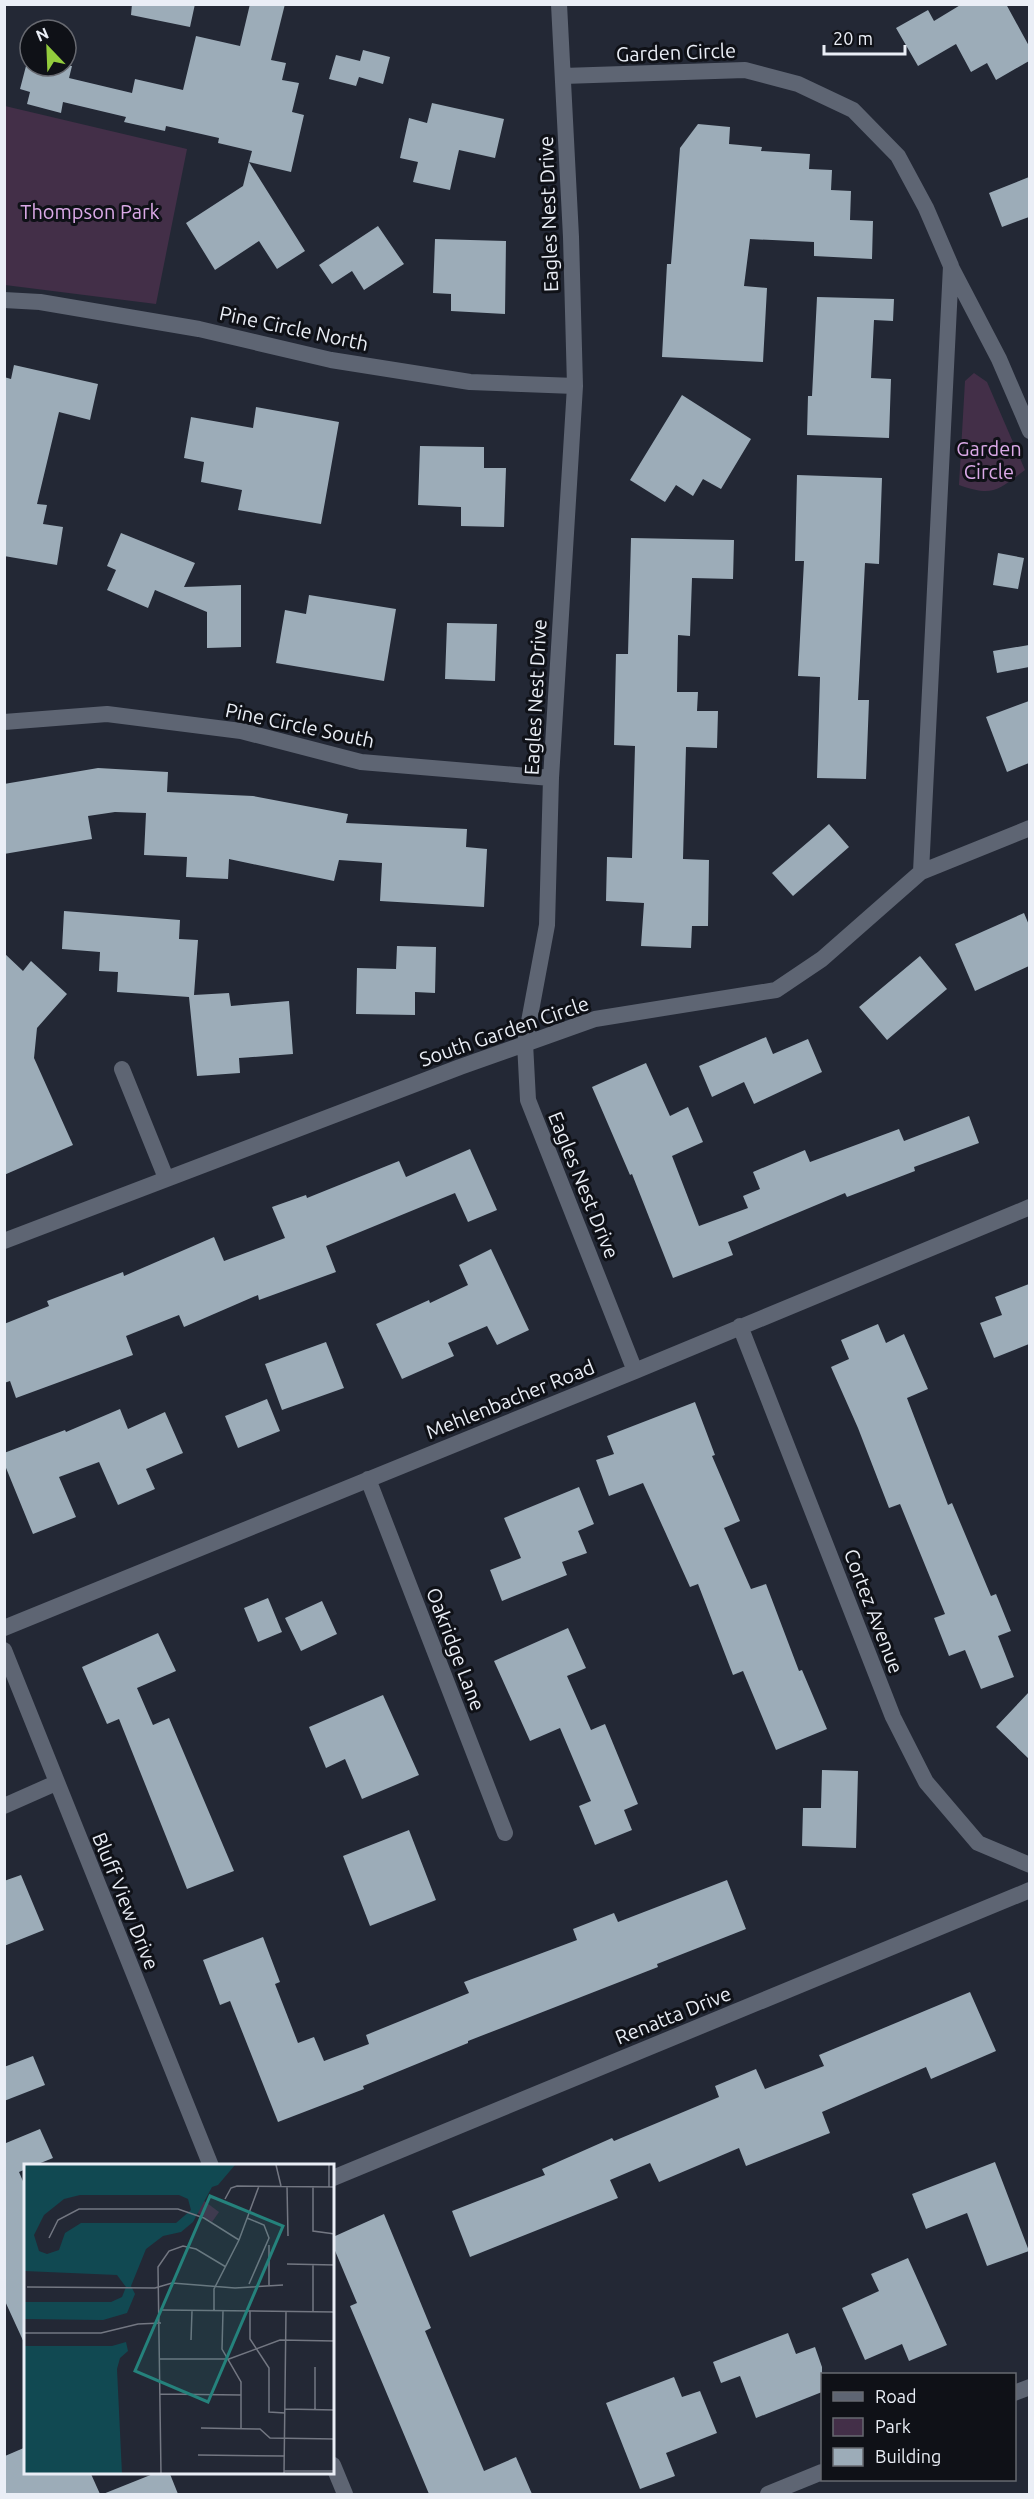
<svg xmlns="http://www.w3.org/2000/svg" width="1034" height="2499" font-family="Ubuntu,sans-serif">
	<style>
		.green { fill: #432f48 }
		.building { fill: #9cacb8 }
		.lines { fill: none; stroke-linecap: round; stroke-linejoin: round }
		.minor { stroke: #5e6573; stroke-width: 16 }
		.labels { text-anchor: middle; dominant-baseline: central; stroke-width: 6; stroke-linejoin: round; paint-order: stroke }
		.street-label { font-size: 20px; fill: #eaeef6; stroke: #0f1117 }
		.park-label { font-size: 20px; fill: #dba9e7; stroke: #0f1117 }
		.inset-road { fill: none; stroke: #737782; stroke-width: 1.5 }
		.view { fill: #25827c; fill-opacity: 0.15; stroke: #25827c; stroke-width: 3 }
		.inset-edge { fill: none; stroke: #eaeef6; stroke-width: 3 }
	</style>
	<rect width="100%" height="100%" fill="#232835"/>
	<path class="green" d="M5 106 187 149 156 304 5 285Z
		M974 373 987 382 1025 470C997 491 993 497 959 485L965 381Z"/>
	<path class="building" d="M132 4H195L190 27 131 15Z
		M250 4H285L271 60 286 63 282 80 299 83 292 112 304 115 291 172 249 162 252 151 218 143 219 138 166 126 165 131 124 122 126 117 63 102 61 113 27 104 30 92 20 89 26 66H72L69 78 132 93 135 79 183 90 196 36 240 46Z
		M962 4H1006L1029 46V61L996 80 987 63 971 72 956 44 918 66 896 28 928 10 934 21Z
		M363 50 390 57 383 84 359 77 356 86 329 79 336 55 360 61Z
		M432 103 504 119 495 158 459 150 450 190 413 182 418 162 400 158 409 118 427 123Z
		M698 124 730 127 729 144 762 147 761 151 810 154 809 169 832 170 831 190 851 191 850 220 873 221 872 259 814 256V242L750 239 744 286 767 288 763 362 662 357 667 264H671L680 148Z
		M249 162 305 251 277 269 259 241 215 270 186 223 243 186Z
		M1029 177V217L1002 227 989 193Z
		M378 226 404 264 364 290 352 271 332 284 319 265Z
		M435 239 506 241 505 314 451 311V294L433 293Z
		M817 297 894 299 893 321 874 320 871 378 891 379 889 438 807 435 808 396H812Z
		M14 365 98 384 90 420 59 412 37 504 47 505 43 524 63 527 57 565 4 556V377L11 379Z
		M682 395 751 439 721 489 703 479 693 496 676 485 665 502 630 480Z
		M256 407 339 422 321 524 238 510 242 490 201 482 204 462 184 458 191 417 253 428Z
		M420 446 484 447V468H506L504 527 461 526V507L418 505Z
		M797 475 882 478 879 564 865 563 858 700H869L866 779 817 778 820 677 798 676 804 561H795Z
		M121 533 195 563 184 587 241 585V647L207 648V612L155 590 148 608 107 590 116 570 107 566Z
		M631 538 734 540 733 579 692 578 690 636 678 635 677 692H698L697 711H718L717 748 686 747 683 859 709 860 708 926H692L691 948 641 946 644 903 606 901 607 857 632 858 635 746 614 745 616 654H628Z
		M998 553 1024 558 1018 589 993 585Z
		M309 595 396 609 384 681 276 663 285 610 306 614Z
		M447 623 497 624 495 681 445 679Z
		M1029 645V667L997 673 993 651Z
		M1029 701V763L1007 772 986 717Z
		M98 768 168 772 167 792 253 796 348 814 346 823 467 829 466 847 487 849 484 907 380 901 382 863 339 860 334 881 229 859 228 879 186 877 187 857 144 855 146 813 115 812 88 816 92 839 4 854V784Z
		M829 824 849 847 793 896 772 873Z
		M64 911 180 920 179 939 198 940 194 995 229 993 231 1006 289 1001 293 1054 239 1058 240 1073 197 1076 189 997 117 992 118 972 99 971 100 952 62 949Z
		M1024 913 1029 925V966L975 991 955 944Z
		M397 946 436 947 435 993 415 992V1015L356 1014 357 968 396 969Z
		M4 953 23 971 31 961 67 994 37 1028 34 1058 73 1145 4 1175Z
		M920 956 947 989 887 1040 859 1007Z
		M766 1037 773 1054 808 1039 822 1072 754 1104 744 1082 712 1097 699 1066Z
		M646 1063 670 1116 688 1107 703 1142 672 1156 699 1226 748 1208 743 1196 760 1189 753 1172 805 1150 810 1162 899 1129 904 1141 969 1116 979 1143 914 1167 915 1171 847 1197 845 1193 728 1242 733 1255 673 1278 632 1174 630 1175 592 1087Z
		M470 1149 497 1210 468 1222 455 1193 326 1246 336 1272 259 1300 258 1295 184 1327 179 1315 126 1336 133 1355 16 1398 10 1381 4 1383V1324L49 1306 47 1301 123 1272 124 1276 214 1237 224 1261 285 1238 272 1207 306 1195 307 1198 399 1161 406 1177Z
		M491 1249 529 1330 497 1345 487 1326 448 1343 454 1356 402 1379 376 1324 429 1300 430 1303 468 1285 459 1265Z
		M1029 1284V1344L994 1358 980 1323 1002 1315 995 1297Z
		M878 1324 886 1343 904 1334 928 1389 907 1398 948 1505 952 1503 991 1596 996 1594 1011 1631 998 1636 1014 1677 981 1689 965 1650 949 1656 934 1618 945 1614 900 1504 889 1508 858 1428 831 1367 849 1359 841 1340Z
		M326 1342 344 1388 282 1410 265 1364Z
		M267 1399 280 1431 238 1448 225 1416Z
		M695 1402 715 1455 712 1456 740 1521 724 1528 751 1589 766 1584 799 1671 802 1670 827 1729 776 1750 743 1671 733 1675 698 1584 690 1587 643 1483 609 1496 596 1460 614 1454 607 1436Z
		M120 1409 128 1429 165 1412 183 1453 146 1469 155 1489 118 1505 99 1462 59 1477 76 1517 33 1534 4 1463V1453L65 1430 66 1432Z
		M579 1487 594 1524 578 1531 587 1553 562 1562 567 1575 502 1601 490 1570 521 1558 504 1518Z
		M268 1598 282 1632 258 1642 244 1608Z
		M322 1601 337 1634 301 1651 285 1618Z
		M568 1628 586 1668 567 1676 591 1730 605 1724 638 1804 624 1810 632 1830 595 1845 579 1806 591 1801 560 1728 530 1741 494 1661Z
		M158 1633 176 1671 137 1688 153 1725 169 1718 234 1871 187 1889 119 1719 107 1724 82 1667Z
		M1029 1692V1759L996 1727Z
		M383 1695 419 1775 362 1799 345 1759 326 1768 309 1727Z
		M822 1770 858 1771 856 1848 802 1846 803 1808H821Z
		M409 1830 436 1900 370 1926 343 1856Z
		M21 1875 44 1930 4 1946V1881Z
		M727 1880 746 1929 657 1964 658 1967 468 2041V2043L363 2086 364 2089 278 2122 230 2001 220 2005 203 1960 263 1937 280 1982 275 1984 298 2043 314 2037 324 2061 369 2044 366 2035 469 1993 464 1982 577 1940 573 1929 614 1913 618 1922Z
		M970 1992 996 2051 931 2079 926 2067 822 2112 830 2133 746 2166 739 2148 659 2182 650 2163 610 2180 618 2198 470 2257 452 2211 545 2175 542 2169 612 2138 614 2141 719 2097 715 2086 756 2069 765 2089 824 2066 819 2055Z
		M33 2056 45 2085 4 2101V2067Z
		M40 2129 53 2158 33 2166H26V2169L19 2172 26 2188V2347L4 2299V2139L6 2143Z
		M995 2162 1029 2251 987 2266 967 2213 926 2229 912 2194Z
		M384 2214 431 2328 425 2331 484 2471 516 2457 532 2494H429L350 2306 357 2303 333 2246V2237Z
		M908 2258 947 2345 909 2361 902 2344 865 2360 842 2308 879 2291 871 2274Z
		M788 2333 796 2354 815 2347 822 2367V2392L756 2418 740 2376 721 2383 713 2362Z
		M674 2377 682 2397 700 2391 717 2433 666 2453 675 2476 640 2489 606 2403Z
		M26 2447V2474H91L100 2494H5V2456Z
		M153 2474H170L178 2494H103Z"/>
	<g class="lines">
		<path class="minor" d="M559 4 571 237 575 386 551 778 547 925 525 1043 528 1100 635 1371
			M563 76 745 70 798 84 853 110 898 156 926 208 951 266 921 872
			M951 267 999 359 1030 431
			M4 300 40 302 199 329 331 360 470 382 575 386
			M4 722 107 714 241 731 361 762 551 778
			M122 1069 166 1178
			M4 1241 460 1067 595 1019 776 990 822 959 921 872 1030 828
			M740 1326 893 1717 926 1782 978 1843 1030 1865
			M368 1479 505 1833
			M4 1628 635 1371 1030 1207
			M4 1650 211 2166
			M4 1806 56 1783
			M333 2178 1030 1890
			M1014 2393 1030 2387
			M333 2465 345 2494
			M768 2494 822 2472"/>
	</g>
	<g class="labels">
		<g class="street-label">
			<text transform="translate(676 52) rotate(-2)">Garden Circle</text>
			<text transform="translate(548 214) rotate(-92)">Eagles Nest Drive</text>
			<text transform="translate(294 328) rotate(12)">Pine Circle North</text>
			<text transform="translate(535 697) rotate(-87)">Eagles Nest Drive</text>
			<text transform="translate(300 725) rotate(12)">Pine Circle South</text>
			<text transform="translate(504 1031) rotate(-19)">South Garden Circle</text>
			<text transform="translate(584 1185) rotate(68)">Eagles Nest Drive</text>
			<text transform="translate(510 1399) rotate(-22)">Mehlenbacher Road</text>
			<text transform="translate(874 1611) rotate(69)">Cortez Avenue</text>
			<text transform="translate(456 1649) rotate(69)">Oakridge Lane</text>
			<text transform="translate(126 1901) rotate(68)">Bluff View Drive</text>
			<text transform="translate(673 2015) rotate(-22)">Renatta Drive</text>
		</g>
		<g class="park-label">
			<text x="90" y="211">Thompson Park</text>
			<text x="989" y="448">Garden<tspan x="989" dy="23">Circle</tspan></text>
		</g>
	</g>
	<g transform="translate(24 2164)">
		<rect width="310" height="310" fill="#232835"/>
		<path d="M179 36 195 48 188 58 172 48Z" fill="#432f48"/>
		<path d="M0 1H211L194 21 188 23 169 58 157 68 139 72 122 85 107 122 111 130 103 149 79 156 0 155V138H87L98 133 102 123 93 111 0 107ZM56 31H155L164 35 167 46 152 59H57L41 69 35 86 23 90 15 87 10 71 20 51 40 35ZM102 178 104 187 96 194 93 205 98 310H0V182H88Z" fill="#114952" fill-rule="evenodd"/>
		<path class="inset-road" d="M252 1 257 22M305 1V23M263 22 264 72M289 22V67L311 70M201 35 207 24 213 22 311 23M223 54 240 61 245 74 225 120M25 74 34 56 55 45H154L180 54 215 76M245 81V121M263 100 311 101M289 101V148M3 123 131 124 148 119 211 124 259 121M137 146 311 148M190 147V125L215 76 235 22M199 147 198 185 217 218V265M226 147V175L245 204V248L261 249M0 169H77L114 160 137 159M167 176 168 147M136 195H205L256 176 311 177M136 230 217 231M261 245 311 246M291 246V203M177 264 236 265 246 274 311 275M174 291 260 292M260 307H311M137 310 134 103 145 87 159 82 172 85 202 103M260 310 262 148"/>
		<path class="view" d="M186 32 259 62 184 238 111 207Z"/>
		<rect width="310" height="310" class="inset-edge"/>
	</g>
	<rect width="1034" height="2499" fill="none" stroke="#eaeef6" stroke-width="12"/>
	<rect x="821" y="2373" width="195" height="108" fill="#0f1117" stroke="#676970" stroke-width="1.5"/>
	<rect x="833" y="2392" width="30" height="9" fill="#5e6573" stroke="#676970" stroke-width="1.5"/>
	<text x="875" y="2403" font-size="18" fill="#eaeef6">Road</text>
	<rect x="833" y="2418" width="30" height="18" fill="#432f48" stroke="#676970" stroke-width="1.5"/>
	<text x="875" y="2433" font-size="18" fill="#eaeef6">Park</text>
	<rect x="833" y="2448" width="30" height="18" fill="#9cacb8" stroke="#676970" stroke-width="1.5"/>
	<text x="875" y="2463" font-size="18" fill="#eaeef6">Building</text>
	<g transform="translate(48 48) rotate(337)"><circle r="28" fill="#0f1117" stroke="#676970" stroke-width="1.5"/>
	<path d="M0-4.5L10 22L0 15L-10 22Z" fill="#93cc3d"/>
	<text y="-9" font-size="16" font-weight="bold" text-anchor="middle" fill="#eaeef6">N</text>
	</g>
	<path d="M824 45v9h81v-9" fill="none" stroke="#eaeef6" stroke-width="3"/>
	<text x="833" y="45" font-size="18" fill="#eaeef6" stroke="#0f1117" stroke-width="4.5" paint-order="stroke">20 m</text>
</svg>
